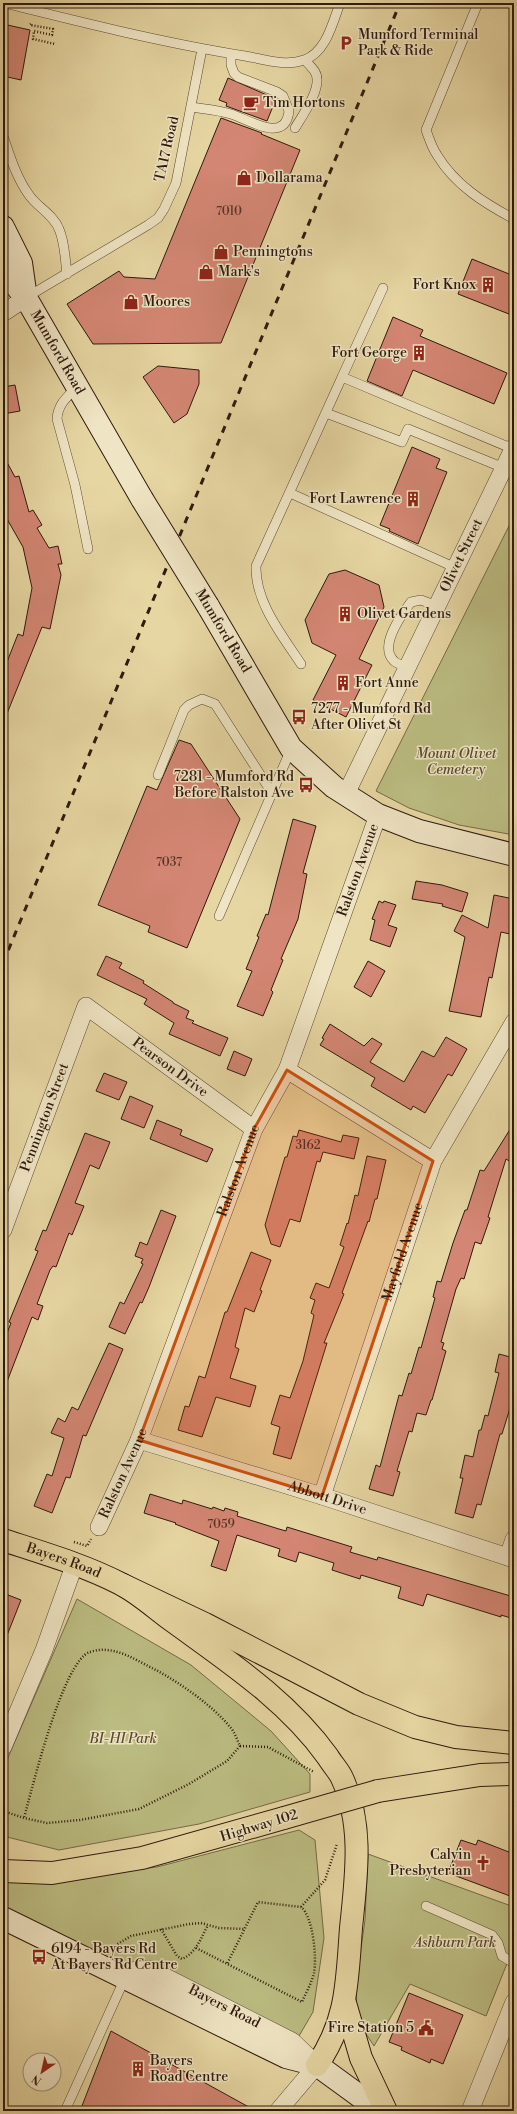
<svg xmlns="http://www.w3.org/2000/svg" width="517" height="2114" font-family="'Libre Bodoni',serif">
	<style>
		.green { fill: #bbbc81; stroke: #746b48 }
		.building { fill: #d38673; stroke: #2e1a0e }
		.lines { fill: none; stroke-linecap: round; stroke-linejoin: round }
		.lane-casing { stroke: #5c4933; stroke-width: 10 }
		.street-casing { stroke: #5c4933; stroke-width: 18 }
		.secondary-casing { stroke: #2e1a0e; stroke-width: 24 }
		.primary-casing { stroke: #2e1a0e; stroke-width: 24 }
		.highway-casing { stroke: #2e1a0e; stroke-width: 24 }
		.path { stroke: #2e1a0e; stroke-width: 2.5; stroke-dasharray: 1 2; stroke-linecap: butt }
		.lane { stroke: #efe4c3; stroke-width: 9 }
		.street { stroke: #efe4c3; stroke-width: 17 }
		.secondary { stroke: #efe4c3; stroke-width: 22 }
		.primary { stroke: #e6d6a2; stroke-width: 22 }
		.highway { stroke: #e6d6a2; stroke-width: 22 }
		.rail { stroke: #2e1a0e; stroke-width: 3; stroke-dasharray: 7 7; stroke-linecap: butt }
		.secondary-bridge-casing { stroke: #2e1a0e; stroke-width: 24; stroke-linecap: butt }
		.highway-bridge-casing { stroke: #2e1a0e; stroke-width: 24; stroke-linecap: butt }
		.secondary-bridge { stroke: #efe4c3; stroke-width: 22 }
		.highway-bridge { stroke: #e6d6a2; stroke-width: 22 }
		.marked { fill: #cc500c; fill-opacity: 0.2; stroke: #cc500c; stroke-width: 3; stroke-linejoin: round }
		.labels { text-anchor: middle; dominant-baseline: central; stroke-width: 3; stroke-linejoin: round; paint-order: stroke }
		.number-label { font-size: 12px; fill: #573527 }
		.poi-label { font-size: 14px; fill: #2e1a0e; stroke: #efe4c3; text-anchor: start }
		.street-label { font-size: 14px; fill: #2e1a0e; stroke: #efe4c3 }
		.park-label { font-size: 14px; font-style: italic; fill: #584b30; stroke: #efe4c3 }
	</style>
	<rect width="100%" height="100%" fill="#e6d6a2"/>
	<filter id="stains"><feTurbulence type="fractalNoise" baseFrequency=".005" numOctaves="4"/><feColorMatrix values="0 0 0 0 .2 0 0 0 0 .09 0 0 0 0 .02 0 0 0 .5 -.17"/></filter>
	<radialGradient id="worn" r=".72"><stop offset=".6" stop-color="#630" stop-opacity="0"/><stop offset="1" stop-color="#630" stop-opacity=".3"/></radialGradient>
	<path class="green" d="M514 516V835L459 825 409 808 376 791Z
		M77 1599 191 1665 271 1731 310 1774V1792L199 1824 59 1850 3 1836V1769Z
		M299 1830 315 1840 324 1938 313 2012 299 2036 148 1961 121 1966 3 1907V1876L46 1880 157 1867Z
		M368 1854 514 1907V1946L486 2016 410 1984 374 2046 357 2020 356 1984 365 1920Z"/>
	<path class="building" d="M3 24 30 30 21 80 3 76Z
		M228 78 276 99 267 121 226 106 227 103 219 100Z
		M221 118 262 133 261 134 300 150 221 343 93 344 67 304 119 271 124 277 155 279Z
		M472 259 514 276V316L458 294Z
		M393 317 423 330 420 336 507 373 494 404 413 370 402 396 367 381Z
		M158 366 199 370V384L187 414 174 423 143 377Z
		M15 385 20 411 3 414V387Z
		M412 447 440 459 436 468 447 472 418 544 389 531 390 529 380 525Z
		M3 455 15 477 19 476 29 512 33 510 42 525 37 528 49 548 58 546 62 564H58L61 575 50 629 42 627 4 721 3 672 18 634 23 636 32 588 23 547 3 512Z
		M345 570 379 585 384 607 359 659 372 665 346 717 313 700 336 655 312 643 305 620 329 574Z
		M179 740 191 744 240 819 187 948 148 932 150 926 98 905 147 786 157 790Z
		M293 819 316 826 303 873 307 874 298 919 281 959 283 960 271 990 273 992 263 1016 237 1006 252 971 246 969 259 937 257 936 266 914 268 915Z
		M416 881 442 885 468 893 462 912 442 906 443 904 412 899Z
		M494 895 514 899V909L510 934 501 932 492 978 489 977 481 1017 449 1011 465 937 454 931 462 915 488 928Z
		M379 901 383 903 384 901 396 905 388 925 397 928 390 947 370 940 375 920 372 919Z
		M106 956 122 963 119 968 144 981 143 983 173 1002V1003L189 1011 186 1018 194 1021 192 1023 228 1038 220 1056 169 1034 174 1023 144 1004 147 999 97 975Z
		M368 961 385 971 371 997 354 987Z
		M330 1024 364 1046 372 1038 382 1044 370 1062 404 1082 422 1051 434 1057 446 1037 467 1049 452 1076 448 1074 425 1113 413 1106 411 1110 371 1086 375 1078 320 1045 324 1039 322 1038Z
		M234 1051 252 1059 245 1076 227 1069Z
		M104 1073 127 1082 119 1100 96 1091Z
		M130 1096 153 1106 144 1128 121 1119Z
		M157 1120 182 1130 180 1135 213 1149 207 1162 150 1139Z
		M514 1123V1164L506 1159 488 1217 490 1218 481 1244 475 1242 464 1279 461 1278 456 1289 441 1342 444 1343 442 1349 446 1351 432 1400H431L426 1415 417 1413 412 1432 409 1431 397 1471 400 1472 393 1496 369 1489 376 1465 380 1467 399 1395 402 1396 409 1373 411 1374 419 1347 421 1348 435 1298 433 1297 437 1281 441 1282 453 1243 465 1210H467L480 1170 484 1171Z
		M299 1130 341 1142 343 1135 359 1138 354 1159 323 1152 320 1162 317 1161 300 1222 290 1219 280 1247 271 1244 265 1225 285 1157H287L293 1136 297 1137Z
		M85 1133 110 1142 99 1169 90 1165 75 1203 84 1206 72 1235 69 1233 56 1267 53 1266 50 1270 37 1304 43 1306 38 1320 32 1317 3 1392V1343L11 1323 9 1322 38 1251 35 1250 43 1230 46 1231Z
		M367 1156 386 1160 377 1199H375L369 1222 368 1221 342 1293 344 1294 324 1343H327L291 1459 273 1454 280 1427 271 1424 280 1395 290 1398 303 1361 314 1315 311 1313 315 1300 310 1298 316 1283 329 1288 344 1247 340 1245 347 1223 348 1224 355 1195 358 1196Z
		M161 1210 176 1216 149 1287 142 1303 140 1302 125 1334 109 1327 120 1302 124 1304 143 1264 141 1263 143 1259 135 1256 140 1242 147 1245Z
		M251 1252 271 1260 260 1290 262 1291 254 1312 245 1308 235 1347 239 1349 230 1378 256 1386 250 1407 216 1397 202 1437 178 1430 185 1406 189 1407 199 1376 205 1378 225 1312H227Z
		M109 1343 123 1349 86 1436 83 1435 70 1478 66 1477 52 1513 34 1506 47 1474 52 1476 64 1438 51 1433 58 1418 65 1422 72 1407 78 1410Z
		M499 1354 514 1358V1395L502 1434H500L481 1505 477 1504 473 1518 455 1513 463 1478H460L465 1455 473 1457 479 1430H481L485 1415 488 1416 499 1373 495 1372Z
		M150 1494 182 1504 183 1500 212 1509 213 1507 224 1511 225 1508 238 1512 237 1516 279 1529 286 1531 287 1527 352 1547 350 1552 377 1560 378 1557 514 1597V1619L501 1615V1617L427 1594 423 1606 398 1598 401 1587 361 1575 360 1579 332 1570 334 1563 299 1552 296 1562 278 1556 280 1549 237 1535 226 1571 211 1566 219 1541 175 1524 176 1523 144 1513Z
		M3 1593 21 1600 4 1643 3 1642Z
		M461 1840 476 1845 478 1840 514 1854V1887L510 1896 448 1873Z
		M409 1993 463 2015 443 2064 431 2059 430 2063 401 2050 402 2047 389 2042Z
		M111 2031 256 2111H80Z"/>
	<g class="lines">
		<g class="lane-casing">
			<path id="lane" d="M4 3C84 23 164 43 245 56 263 59 286 67 304 60 326 53 333 22 340 3
				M478 3 426 130C429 138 432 148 437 155 455 185 484 203 514 219
				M191 107C204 109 218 110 231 114 248 119 285 145 289 111L283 96 277 92 238 77 234 73 231 65V54
				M295 128C302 116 324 86 315 72 313 68 308 64 305 60
				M3 136C10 156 16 177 29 195 37 207 53 214 59 229 65 243 65 259 67 274
				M27 297 148 225 158 218 164 209 176 183 202 49
				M342 377 383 288
				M77 387C67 397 58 404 57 419L75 485 88 549
				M326 413 402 442 408 429 504 468
				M290 493 456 568
				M301 664C282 635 255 602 256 566L342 377 513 449
				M408 667C403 665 397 664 394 661 378 646 402 614 411 602L421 600 437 606
				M158 775 184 710 189 705 202 699 215 704 272 793
				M219 916 291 749
				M426 1906 492 1935 498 1943 502 1956 514 1963
				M65 2111 125 1978"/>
		</g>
		<g class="street-casing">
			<g id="street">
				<path d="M3 313 26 298"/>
				<path id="s1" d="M346 794 514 447"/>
				<path d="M287 1070 433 1161"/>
				<path id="s2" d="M3 1230 86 1006 254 1129"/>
				<path id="s3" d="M139 1440 322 1496 514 1559"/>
				<path id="s4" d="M322 1496 433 1161 514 1022"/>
				<path id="s5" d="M99 1527 139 1440 254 1129 287 1070 378 815"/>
				<path d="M508 1557 514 1539"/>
				<path d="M3 1747 44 1650 75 1563"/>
				<path id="s6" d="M125 1978 136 1970 150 1969 292 2041 317 2065 278 2111"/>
				<path d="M470 2111 514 2002"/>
			</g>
		</g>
		<g class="secondary-casing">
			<g id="secondary">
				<path d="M3 227 21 263 26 298"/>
				<path id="s7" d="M3 270 26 298 142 499"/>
				<path d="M208 606 291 748 334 787 378 815 419 831 514 855"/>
				<path d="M3 1918 286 2057 317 2065 380 2111"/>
			</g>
		</g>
		<g class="primary-casing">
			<g id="primary">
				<path id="s8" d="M3 1540C43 1553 84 1565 121 1584 140 1594 157 1610 174 1622 229 1662 288 1701 328 1757 332 1764 339 1771 342 1778 364 1825 356 1878 351 1928 347 1980 348 2020 317 2065"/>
				<path d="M345 2003 361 2058 386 2111"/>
			</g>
		</g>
		<g class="highway-casing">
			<path id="highway" d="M123 1585 205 1624 359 1704 415 1727 456 1737 514 1743
				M378 1791 480 1775 514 1774
				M3 1871 52 1873 142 1858 284 1818"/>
		</g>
		<path class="path" d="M31 24 30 25 53 29 52 35 34 31 33 39 55 44
			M74 1542 87 1546 91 1539
			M240 1746 268 1747 314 1772
			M3 1811 24 1818 47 1823 80 1820 139 1809 189 1784 227 1761 240 1746C237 1740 235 1732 230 1727 212 1705 180 1683 156 1670 135 1660 114 1644 90 1652 63 1660 32 1789 24 1818
			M301 1907 325 1880 337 1844
			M161 1929 177 1956 182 1959C196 1953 201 1938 208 1925
			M196 1948 302 2002C306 1993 312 1982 314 1973 317 1958 313 1916 301 1907L258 1902 227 1964
			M112 1951 116 1945 131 1936 189 1924 201 1923 219 1928 244 1929"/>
		<use href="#lane" class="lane"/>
		<use href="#street" class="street"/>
		<use href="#secondary" class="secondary"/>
		<use href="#primary" class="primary"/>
		<use href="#highway" class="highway"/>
		<path class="rail" d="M3 963 400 3"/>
		<g class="secondary-bridge-casing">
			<path id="secondary-bridge" d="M142 499 208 606"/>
		</g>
		<g class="highway-bridge-casing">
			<path id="highway-bridge" d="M284 1818 378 1791"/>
		</g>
		<use href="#secondary-bridge" class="secondary-bridge"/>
		<use href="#highway-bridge" class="highway-bridge"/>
	</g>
	<path class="marked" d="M287 1070 433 1161 322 1496 139 1440 254 1129Z"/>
	<defs>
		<g id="parking-bare" transform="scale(1.2)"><path d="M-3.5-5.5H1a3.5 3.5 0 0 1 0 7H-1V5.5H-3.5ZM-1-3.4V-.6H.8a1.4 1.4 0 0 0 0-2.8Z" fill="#8f2418" stroke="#efe4c3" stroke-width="2.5" paint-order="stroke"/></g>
		<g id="cafe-bare" transform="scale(1.2)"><path d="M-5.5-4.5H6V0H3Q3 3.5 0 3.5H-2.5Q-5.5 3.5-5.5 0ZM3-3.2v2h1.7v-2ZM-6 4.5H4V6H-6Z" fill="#8f2418" stroke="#efe4c3" stroke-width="2.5" paint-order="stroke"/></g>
		<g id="shop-bare" transform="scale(1.2)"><path d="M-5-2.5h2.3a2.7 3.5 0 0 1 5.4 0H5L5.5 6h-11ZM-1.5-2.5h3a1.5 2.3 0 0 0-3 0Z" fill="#8f2418" stroke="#efe4c3" stroke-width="2.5" paint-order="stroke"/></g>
		<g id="building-bare" transform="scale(1.2)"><path d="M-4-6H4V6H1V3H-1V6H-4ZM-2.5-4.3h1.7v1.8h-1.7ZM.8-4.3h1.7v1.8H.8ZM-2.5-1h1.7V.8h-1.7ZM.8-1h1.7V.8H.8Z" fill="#8f2418" stroke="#efe4c3" stroke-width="2.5" paint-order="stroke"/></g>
		<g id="bus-bare" transform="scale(1.2)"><path d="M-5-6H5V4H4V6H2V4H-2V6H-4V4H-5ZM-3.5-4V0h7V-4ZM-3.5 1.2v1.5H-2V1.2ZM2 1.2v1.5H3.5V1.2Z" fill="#8f2418" stroke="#efe4c3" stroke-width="2.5" paint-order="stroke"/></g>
		<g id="church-bare" transform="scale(1.2)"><path d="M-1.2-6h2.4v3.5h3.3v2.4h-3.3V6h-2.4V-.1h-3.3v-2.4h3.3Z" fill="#8f2418" stroke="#efe4c3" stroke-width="2.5" paint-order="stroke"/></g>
		<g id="civic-bare" transform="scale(1.2)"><path d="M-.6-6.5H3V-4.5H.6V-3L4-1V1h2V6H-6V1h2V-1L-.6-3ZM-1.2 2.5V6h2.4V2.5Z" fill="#8f2418" stroke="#efe4c3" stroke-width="2.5" paint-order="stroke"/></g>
	</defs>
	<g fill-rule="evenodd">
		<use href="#parking-bare" x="346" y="43"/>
		<use href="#cafe-bare" x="251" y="103"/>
		<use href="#shop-bare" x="244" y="178"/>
		<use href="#shop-bare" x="221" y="252"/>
		<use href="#shop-bare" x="206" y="272"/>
		<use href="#building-bare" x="488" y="285"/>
		<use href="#shop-bare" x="131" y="302"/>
		<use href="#building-bare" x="419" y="353"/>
		<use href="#building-bare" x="413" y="499"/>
		<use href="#building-bare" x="345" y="614"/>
		<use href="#building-bare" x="343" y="683"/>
		<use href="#bus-bare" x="299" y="717"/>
		<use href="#bus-bare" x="306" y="785"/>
		<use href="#church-bare" x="483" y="1863"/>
		<use href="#bus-bare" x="39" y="1957"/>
		<use href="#civic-bare" x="426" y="2028"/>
		<use href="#building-bare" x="138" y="2069"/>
	</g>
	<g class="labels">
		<g class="number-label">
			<text x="229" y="211">7010</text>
			<text x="169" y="862">7037</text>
			<text x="308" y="1145">3162</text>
			<text x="221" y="1524">7059</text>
		</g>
		<g class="poi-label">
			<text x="358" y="35">Mumford Terminal<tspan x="358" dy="16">Park &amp; Ride</tspan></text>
			<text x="263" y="103">Tim Hortons</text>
			<text x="256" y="178">Dollarama</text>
			<text x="233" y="252">Penningtons</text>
			<text x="218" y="272">Mark's</text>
			<text x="476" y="285" text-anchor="end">Fort Knox</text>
			<text x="143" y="302">Moores</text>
			<text x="407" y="353" text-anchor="end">Fort George</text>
			<text x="401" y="499" text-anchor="end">Fort Lawrence</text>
			<text x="357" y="614">Olivet Gardens</text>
			<text x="355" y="683">Fort Anne</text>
			<text x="311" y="709">7277 - Mumford Rd<tspan x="311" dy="16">After Olivet St</tspan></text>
			<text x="294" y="777" text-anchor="end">7281 - Mumford Rd<tspan x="294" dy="16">Before Ralston Ave</tspan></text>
			<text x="471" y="1855" text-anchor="end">Calvin<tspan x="471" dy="16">Presbyterian</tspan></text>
			<text x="51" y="1949">6194 - Bayers Rd<tspan x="51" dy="16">At Bayers Rd Centre</tspan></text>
			<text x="414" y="2028" text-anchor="end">Fire Station 5</text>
			<text x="150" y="2061">Bayers<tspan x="150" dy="16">Road Centre</tspan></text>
		</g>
		<g class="street-label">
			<text transform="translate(167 149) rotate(-77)">TA17 Road</text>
			<text stroke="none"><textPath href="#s7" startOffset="99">Mumford Road</textPath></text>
			<text stroke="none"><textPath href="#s1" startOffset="265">Olivet Street</textPath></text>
			<text transform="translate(223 631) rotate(59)">Mumford Road</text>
			<text stroke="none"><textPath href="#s5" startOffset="707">Ralston Avenue</textPath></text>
			<text stroke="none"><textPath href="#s2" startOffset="343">Pearson Drive</textPath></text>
			<text stroke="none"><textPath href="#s2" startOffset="120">Pennington Street</textPath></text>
			<text stroke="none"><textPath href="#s5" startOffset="383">Ralston Avenue</textPath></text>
			<text stroke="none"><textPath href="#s4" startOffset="257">Mayfield Avenue</textPath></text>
			<text stroke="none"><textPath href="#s5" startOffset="59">Ralston Avenue</textPath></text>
			<text stroke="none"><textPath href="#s3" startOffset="197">Abbott Drive</textPath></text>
			<text stroke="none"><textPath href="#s8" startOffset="64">Bayers Road</textPath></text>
			<text transform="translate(259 1826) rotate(-17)">Highway 102</text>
			<text stroke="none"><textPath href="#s6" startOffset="111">Bayers Road</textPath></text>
		</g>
		<g class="park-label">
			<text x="456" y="754">Mount Olivet<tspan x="456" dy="16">Cemetery</tspan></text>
			<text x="123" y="1739">BI-HI Park</text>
			<text x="455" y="1943">Ashburn Park</text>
		</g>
	</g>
	<rect width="517" height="2114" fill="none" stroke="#e6d6a2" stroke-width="16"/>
	<rect x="4" y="4" width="509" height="2106" fill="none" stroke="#2e1a0e" stroke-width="2"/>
	<rect x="8" y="8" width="501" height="2098" fill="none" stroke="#2e1a0e"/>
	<g transform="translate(42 2072) rotate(214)"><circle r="19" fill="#efe4c3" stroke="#a2937b"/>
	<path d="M0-3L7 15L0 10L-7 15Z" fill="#8f2418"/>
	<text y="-6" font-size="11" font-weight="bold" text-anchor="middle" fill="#2e1a0e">N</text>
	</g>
	<rect width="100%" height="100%" filter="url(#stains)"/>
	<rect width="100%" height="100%" fill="url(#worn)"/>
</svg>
